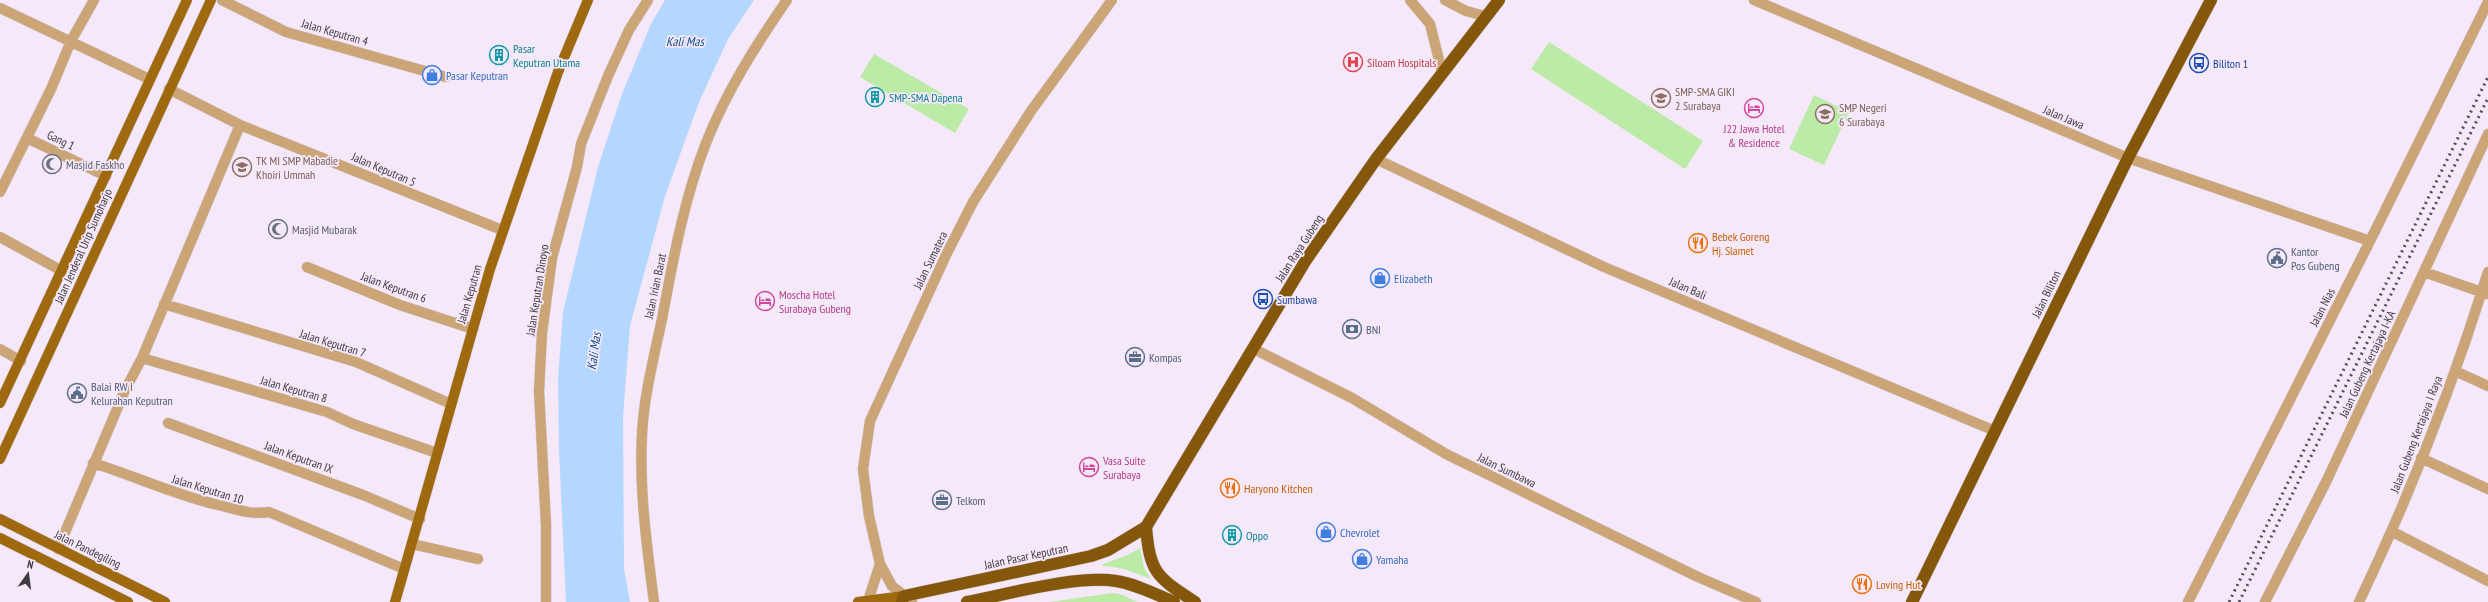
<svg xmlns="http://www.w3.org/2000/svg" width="2488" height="602" font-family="'PT Sans Narrow',sans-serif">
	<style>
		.green { fill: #bceaa7 }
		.water { fill: #b3d7fe }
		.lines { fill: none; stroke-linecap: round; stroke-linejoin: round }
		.minor-casing { stroke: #d1c5d4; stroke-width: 11 }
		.major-casing { stroke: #d1c5d4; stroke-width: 11 }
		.highway-casing { stroke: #d1c5d4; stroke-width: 13 }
		.minor { stroke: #cba576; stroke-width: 10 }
		.major { stroke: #9f6910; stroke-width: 10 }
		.highway { stroke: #85570b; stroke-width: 12 }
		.rail { stroke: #534d54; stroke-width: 3; stroke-dasharray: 2 4; stroke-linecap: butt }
		.labels { text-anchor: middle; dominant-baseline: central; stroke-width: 3.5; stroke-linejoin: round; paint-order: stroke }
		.street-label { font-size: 12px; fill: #3f3a40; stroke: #f5e8f9 }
		.culture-label { font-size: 12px; fill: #0d838f; stroke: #f5e8f9; text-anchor: start }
		.health-label { font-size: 12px; fill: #be3a42; stroke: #f5e8f9; text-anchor: start }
		.transit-label { font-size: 12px; fill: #164399; stroke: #f5e8f9; text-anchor: start }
		.shop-label { font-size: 12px; fill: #366cbe; stroke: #f5e8f9; text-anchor: start }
		.education-label { font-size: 12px; fill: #785e54; stroke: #f5e8f9; text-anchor: start }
		.hotel-label { font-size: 12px; fill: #b23c85; stroke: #f5e8f9; text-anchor: start }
		.worship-label { font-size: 12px; fill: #5b616d; stroke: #f5e8f9; text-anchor: start }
		.food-label { font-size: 12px; fill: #c56008; stroke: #f5e8f9; text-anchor: start }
		.service-label { font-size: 12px; fill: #4e5e75; stroke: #f5e8f9; text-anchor: start }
		.water-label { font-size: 13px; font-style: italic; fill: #12528a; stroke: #f5e8f9 }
	</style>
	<rect width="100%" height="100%" fill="#f5e8f9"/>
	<path class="green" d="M1549 42 1703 141 1685 169 1531 69Z
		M874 54 969 109 955 133 860 77Z
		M1814 95 1849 112 1824 165 1789 149Z
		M1140 548 1144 568 1151 579 1124 569 1100 565 1128 555Z
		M1113 593 1123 595 1137 602H1049Z"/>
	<path class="water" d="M665 0H754L728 39 699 102 665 196 630 326 623 416 624 568 630 602H566L559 449 558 378 563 312 598 167 622 94 651 24Z"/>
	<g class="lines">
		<g class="minor-casing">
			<path id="minor" d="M222 0 286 32 446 77
				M1410 0 1430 24 1442 72
				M1445 0 1466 11 1485 16
				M1754 0 2128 158 2370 241
				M0 8 149 79
				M169 89 240 125 502 230
				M27 138 106 176
				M1376 159 1604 267 1995 431
				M0 192 51 89 71 41 94 0
				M0 237 62 271
				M307 267 400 305 473 329
				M2424 272 2487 294
				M164 304 356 362 451 404
				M0 349 21 361
				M1254 349 1352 398 1446 454 1698 577 1756 602
				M142 358 327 412 353 424 437 453
				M2455 371 2488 386
				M168 423 363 495 420 519
				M2421 458 2488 489
				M93 463C135 476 175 495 218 505 236 509 250 515 269 512L404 569
				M2393 532 2488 581
				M412 544 478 559
				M58 549 125 390 142 358 240 125
				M868 601 880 564
				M546 602V525L539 391 542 333 552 258 577 167 581 144 608 76 629 30 648 0
				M654 602C647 547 639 490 642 434 644 395 654 357 662 319 673 260 684 199 706 143 726 92 756 45 787 0
				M912 602 892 586 880 564 869 516 863 469 870 421 947 253 973 202 1031 111 1112 0
				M2188 602 2370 241 2488 2
				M2265 602 2326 482 2488 134
				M2359 602C2410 495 2453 385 2488 272"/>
		</g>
		<g class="major-casing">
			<path id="major" d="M0 403 187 0
				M0 459 211 0
				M0 519 165 602
				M0 538 128 602
				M395 602 490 269 558 72 588 0
				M858 602 904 596"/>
		</g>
		<g class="highway-casing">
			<path id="highway" d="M1146 527C1150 574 1157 577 1195 602
				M902 602 904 596 1091 556 1108 550 1146 527 1306 260 1376 159 1499 0
				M967 602C1008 594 1076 575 1116 581 1136 584 1155 594 1174 602
				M1912 602 2128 158 2211 0"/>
		</g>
		<use href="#minor" class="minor"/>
		<use href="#major" class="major"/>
		<use href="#highway" class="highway"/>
		<path class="rail" d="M2229 602 2488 77
			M2239 602 2488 98"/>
	</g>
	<defs>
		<g id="building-ring" transform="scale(1)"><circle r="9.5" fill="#f5e8f9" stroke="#0f9aa8" stroke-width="1.5"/><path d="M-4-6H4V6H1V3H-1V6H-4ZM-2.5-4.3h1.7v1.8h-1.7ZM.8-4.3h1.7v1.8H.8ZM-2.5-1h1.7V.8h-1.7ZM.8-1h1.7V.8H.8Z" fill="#0f9aa8"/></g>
		<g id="hospital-ring" transform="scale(1)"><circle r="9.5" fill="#f5e8f9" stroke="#e0444e" stroke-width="1.5"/><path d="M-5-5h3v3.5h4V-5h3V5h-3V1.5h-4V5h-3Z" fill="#e0444e"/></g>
		<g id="bus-ring" transform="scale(1)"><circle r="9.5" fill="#f5e8f9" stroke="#1a4fb4" stroke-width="1.5"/><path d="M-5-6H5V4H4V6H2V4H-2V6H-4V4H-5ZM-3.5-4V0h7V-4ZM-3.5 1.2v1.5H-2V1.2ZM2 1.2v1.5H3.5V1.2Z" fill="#1a4fb4"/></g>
		<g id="shop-ring" transform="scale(1)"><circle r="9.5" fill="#f5e8f9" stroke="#3f7fe0" stroke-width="1.5"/><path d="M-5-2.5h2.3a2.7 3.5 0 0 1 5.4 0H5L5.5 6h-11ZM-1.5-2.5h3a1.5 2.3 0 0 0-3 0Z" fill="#3f7fe0"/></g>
		<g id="school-ring" transform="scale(1)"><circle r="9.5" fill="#f5e8f9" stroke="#8d6e63" stroke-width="1.5"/><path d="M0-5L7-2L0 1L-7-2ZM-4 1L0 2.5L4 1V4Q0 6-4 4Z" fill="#8d6e63"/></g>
		<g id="hotel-ring" transform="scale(1)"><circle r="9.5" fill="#f5e8f9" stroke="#d1479c" stroke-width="1.5"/><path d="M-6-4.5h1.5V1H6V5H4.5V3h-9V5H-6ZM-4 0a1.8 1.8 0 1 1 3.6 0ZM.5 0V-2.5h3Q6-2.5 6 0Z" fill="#d1479c"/></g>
		<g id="mosque-ring" transform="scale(1)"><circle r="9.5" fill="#f5e8f9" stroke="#6b7280" stroke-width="1.5"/><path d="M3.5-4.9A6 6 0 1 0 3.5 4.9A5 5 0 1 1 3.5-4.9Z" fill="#6b7280"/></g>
		<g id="restaurant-ring" transform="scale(1)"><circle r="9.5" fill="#f5e8f9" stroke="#e8710a" stroke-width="1.5"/><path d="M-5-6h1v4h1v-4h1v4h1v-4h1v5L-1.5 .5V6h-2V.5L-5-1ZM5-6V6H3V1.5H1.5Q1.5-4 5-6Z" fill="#e8710a"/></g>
		<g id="civic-ring" transform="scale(1)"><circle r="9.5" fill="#f5e8f9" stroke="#5c6f8a" stroke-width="1.5"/><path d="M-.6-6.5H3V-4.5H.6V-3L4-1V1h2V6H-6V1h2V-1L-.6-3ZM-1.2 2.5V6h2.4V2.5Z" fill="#5c6f8a"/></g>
		<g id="bank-ring" transform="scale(1)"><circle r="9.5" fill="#f5e8f9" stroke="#5c6f8a" stroke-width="1.5"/><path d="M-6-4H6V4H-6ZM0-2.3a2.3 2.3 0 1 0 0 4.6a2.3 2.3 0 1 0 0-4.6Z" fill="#5c6f8a"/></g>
		<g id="office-ring" transform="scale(1)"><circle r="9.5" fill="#f5e8f9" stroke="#5c6f8a" stroke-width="1.5"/><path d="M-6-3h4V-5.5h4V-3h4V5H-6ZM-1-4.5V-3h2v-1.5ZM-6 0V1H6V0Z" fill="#5c6f8a"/></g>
	</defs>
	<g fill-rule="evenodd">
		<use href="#building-ring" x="499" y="55"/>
		<use href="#hospital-ring" x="1353" y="62"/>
		<use href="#bus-ring" x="2199" y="63"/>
		<use href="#shop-ring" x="432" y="75"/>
		<use href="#building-ring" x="875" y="97"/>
		<use href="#school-ring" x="1661" y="98"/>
		<use href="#hotel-ring" x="1754" y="108"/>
		<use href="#school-ring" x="1825" y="114"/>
		<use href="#mosque-ring" x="52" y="164"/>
		<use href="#school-ring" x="242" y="167"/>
		<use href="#mosque-ring" x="278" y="229"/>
		<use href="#restaurant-ring" x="1698" y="243"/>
		<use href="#civic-ring" x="2277" y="258"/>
		<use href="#shop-ring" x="1380" y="278"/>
		<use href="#bus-ring" x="1263" y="299"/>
		<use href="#hotel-ring" x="765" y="301"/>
		<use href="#bank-ring" x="1352" y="329"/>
		<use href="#office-ring" x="1135" y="357"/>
		<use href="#civic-ring" x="77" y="393"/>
		<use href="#hotel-ring" x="1089" y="467"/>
		<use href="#restaurant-ring" x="1230" y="488"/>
		<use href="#office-ring" x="942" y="500"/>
		<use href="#shop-ring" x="1326" y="532"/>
		<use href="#building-ring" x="1232" y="535"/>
		<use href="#shop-ring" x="1362" y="559"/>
		<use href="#restaurant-ring" x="1862" y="584"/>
	</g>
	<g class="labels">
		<g class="street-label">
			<text transform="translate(335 32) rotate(16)">Jalan Keputran 4</text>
			<text transform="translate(2064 117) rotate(23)">Jalan Jawa</text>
			<text transform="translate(61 140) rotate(26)">Gang 1</text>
			<text transform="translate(384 169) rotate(23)">Jalan Keputran 5</text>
			<text transform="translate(83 246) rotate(-66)">Jalan Jenderal Urip Sumoharjo</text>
			<text transform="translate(1299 248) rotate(-57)">Jalan Raya Gubeng</text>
			<text transform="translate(930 260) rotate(-64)">Jalan Sumatera</text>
			<text transform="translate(655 286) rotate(-78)">Jalan Irian Barat</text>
			<text transform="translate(394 287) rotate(20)">Jalan Keputran 6</text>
			<text transform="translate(1688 288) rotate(23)">Jalan Bali</text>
			<text transform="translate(537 290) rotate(-81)">Jalan Keputran Dinoyo</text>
			<text transform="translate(469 294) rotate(-74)">Jalan Keputran</text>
			<text transform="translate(2046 294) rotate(-64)">Jalan Biliton</text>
			<text transform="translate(2322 307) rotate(-63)">Jalan Nias</text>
			<text transform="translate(333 343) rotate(17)">Jalan Keputran 7</text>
			<text transform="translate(2367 364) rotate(-65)">Jalan Gubeng Kertajaya I-KA</text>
			<text transform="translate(294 389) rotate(16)">Jalan Keputran 8</text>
			<text transform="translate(2416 434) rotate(-69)">Jalan Gubeng Kertajaya I Raya</text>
			<text transform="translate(299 457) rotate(20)">Jalan Keputran IX</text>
			<text transform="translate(1507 470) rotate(26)">Jalan Sumbawa</text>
			<text transform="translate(208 489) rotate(17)">Jalan Keputran 10</text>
			<text transform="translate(88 549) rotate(26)">Jalan Pandegiling</text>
			<text transform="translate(1026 556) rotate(-12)">Jalan Pasar Keputran</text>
		</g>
		<g class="culture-label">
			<text x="513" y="48">Pasar<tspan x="513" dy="14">Keputran Utama</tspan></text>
			<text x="889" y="97">SMP-SMA Dapena</text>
			<text x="1246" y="535">Oppo</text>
		</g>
		<g class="health-label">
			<text x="1367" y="62">Siloam Hospitals</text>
		</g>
		<g class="transit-label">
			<text x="2213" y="63">Biliton 1</text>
			<text x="1277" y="299">Sumbawa</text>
		</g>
		<g class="shop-label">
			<text x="446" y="75">Pasar Keputran</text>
			<text x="1394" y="278">Elizabeth</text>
			<text x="1340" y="532">Chevrolet</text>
			<text x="1376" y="559">Yamaha</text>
		</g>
		<g class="education-label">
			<text x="1675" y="91">SMP-SMA GIKI<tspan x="1675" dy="14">2 Surabaya</tspan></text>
			<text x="1839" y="107">SMP Negeri<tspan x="1839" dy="14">6 Surabaya</tspan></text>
			<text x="256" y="160">TK MI SMP Mabadie<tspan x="256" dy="14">Khoiri Ummah</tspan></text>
		</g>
		<g class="hotel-label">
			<text x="1754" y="128" text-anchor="middle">J22 Jawa Hotel<tspan x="1754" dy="14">&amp; Residence</tspan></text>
			<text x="779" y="294">Moscha Hotel<tspan x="779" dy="14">Surabaya Gubeng</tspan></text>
			<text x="1103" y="460">Vasa Suite<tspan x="1103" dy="14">Surabaya</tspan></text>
		</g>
		<g class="worship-label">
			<text x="66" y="164">Masjid Faskho</text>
			<text x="292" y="229">Masjid Mubarak</text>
		</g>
		<g class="food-label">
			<text x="1712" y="236">Bebek Goreng<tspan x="1712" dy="14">Hj. Slamet</tspan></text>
			<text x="1244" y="488">Haryono Kitchen</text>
			<text x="1876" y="584">Loving Hut</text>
		</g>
		<g class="service-label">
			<text x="2291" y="251">Kantor<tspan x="2291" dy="14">Pos Gubeng</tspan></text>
			<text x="1366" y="329">BNI</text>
			<text x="1149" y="357">Kompas</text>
			<text x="91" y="386">Balai RW I<tspan x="91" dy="14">Kelurahan Keputran</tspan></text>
			<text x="956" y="500">Telkom</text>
		</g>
		<g class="water-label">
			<text x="685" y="41">Kali Mas</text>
			<text transform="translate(594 351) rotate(-82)">Kali Mas</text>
		</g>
	</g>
	<g transform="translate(28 574) rotate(14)" stroke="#f5e8f9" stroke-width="3" paint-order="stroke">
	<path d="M0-3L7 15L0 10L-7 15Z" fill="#3f3a40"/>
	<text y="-6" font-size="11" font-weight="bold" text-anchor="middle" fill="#3f3a40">N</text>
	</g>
</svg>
